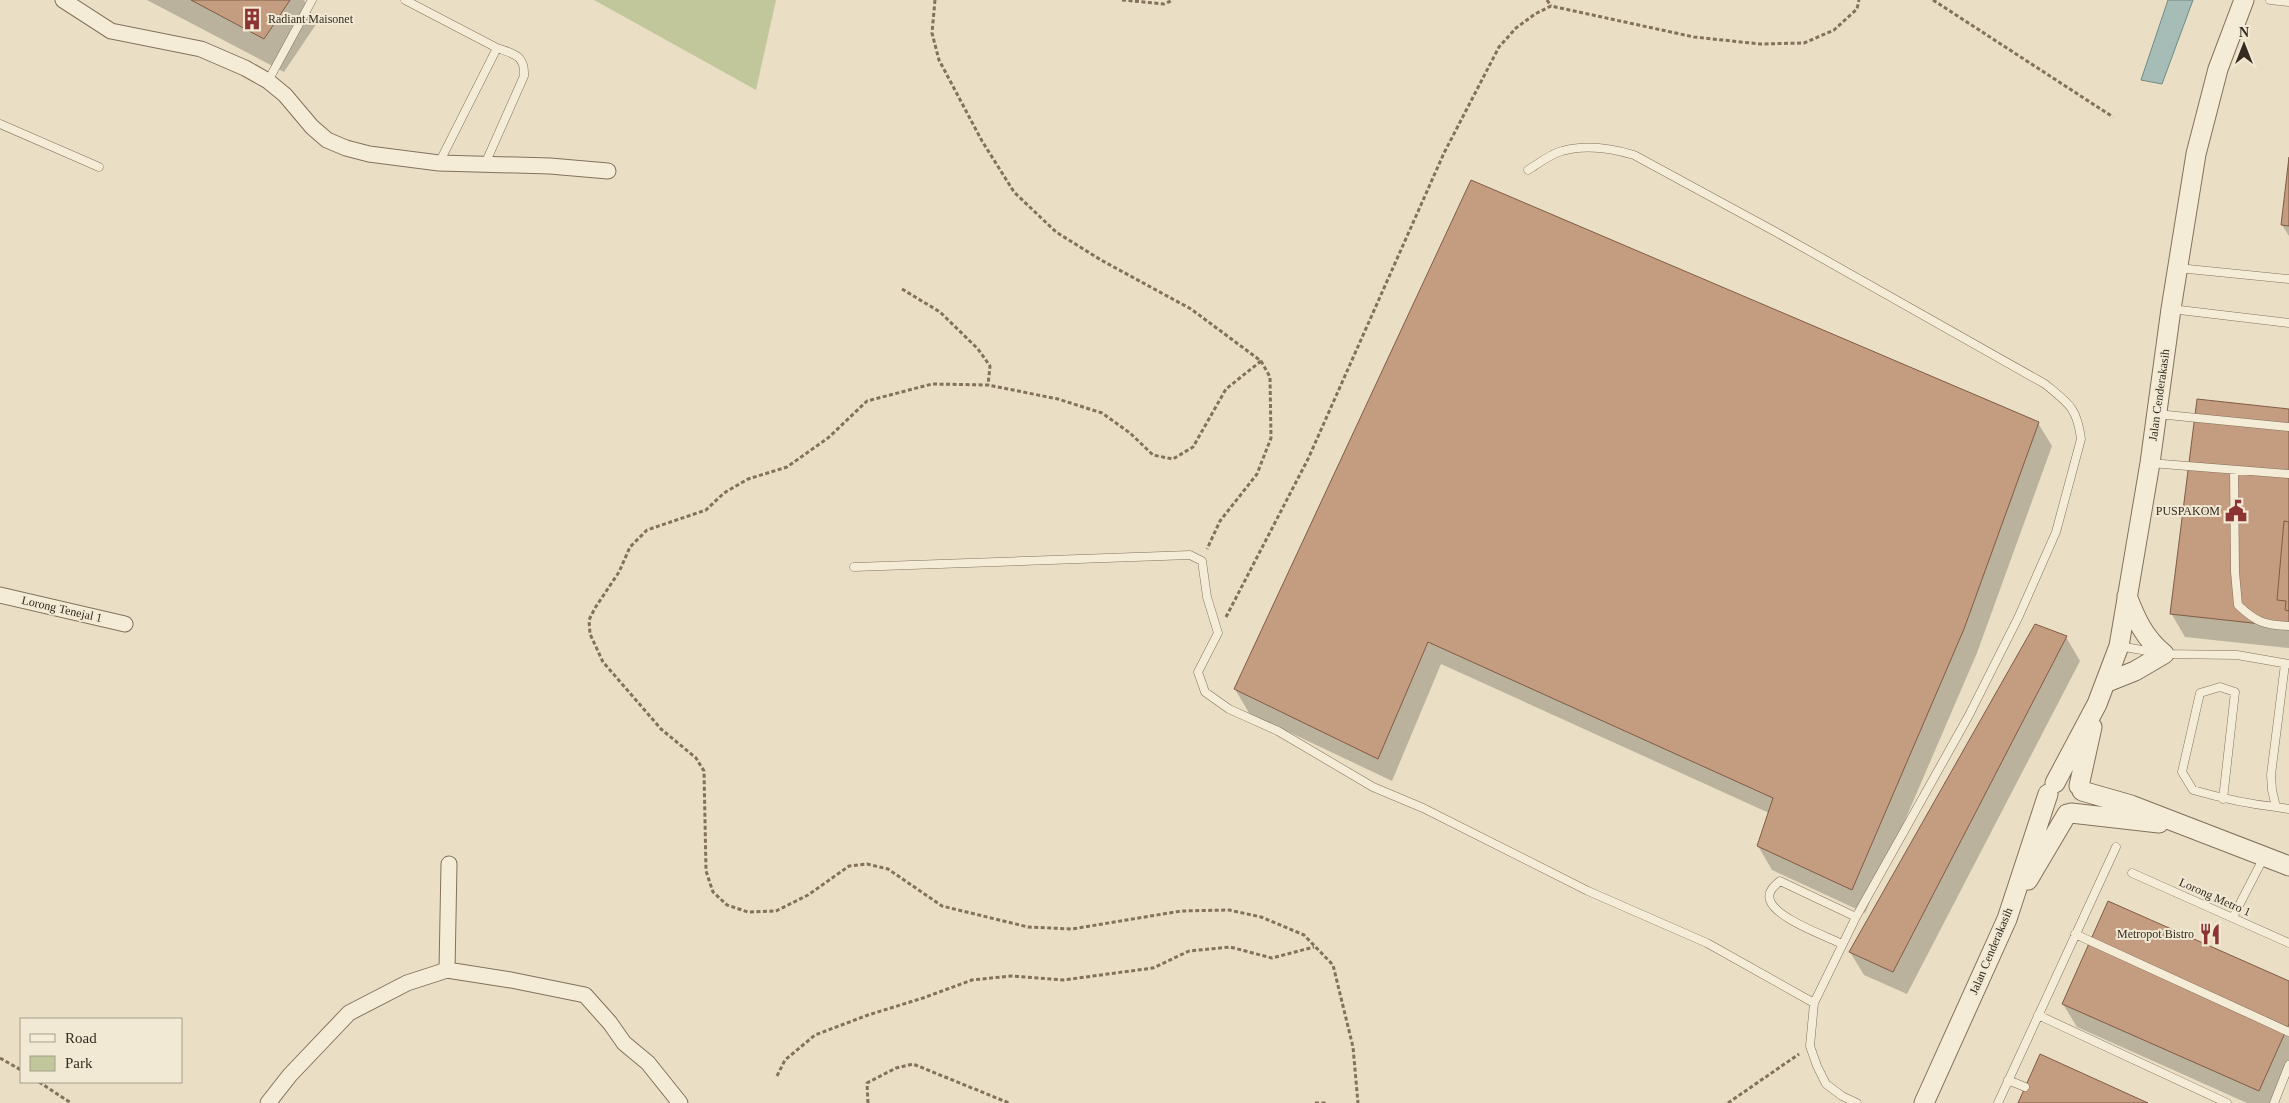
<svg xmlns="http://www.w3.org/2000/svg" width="2289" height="1103" font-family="'Times New Roman',serif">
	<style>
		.green { fill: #c1c79a }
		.water { fill: #a6bdb7; stroke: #6e8b84 }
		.shadow { fill: #0003 }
		.building { fill: #c49c7f; stroke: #7f5c45 }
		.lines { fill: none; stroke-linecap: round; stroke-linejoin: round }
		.service-casing { stroke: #83715d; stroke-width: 9 }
		.minor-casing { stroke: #83715d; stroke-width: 17 }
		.tertiary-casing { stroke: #83715d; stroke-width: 21 }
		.path { stroke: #83715d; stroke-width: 3; stroke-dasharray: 4 2.5; stroke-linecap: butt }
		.service { stroke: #f5ecd7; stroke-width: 8 }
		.minor { stroke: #f5ecd7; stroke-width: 15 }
		.tertiary { stroke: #f5ecd7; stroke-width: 19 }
		.labels { text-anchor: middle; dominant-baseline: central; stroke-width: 4; stroke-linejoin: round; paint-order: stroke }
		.poi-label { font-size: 12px; fill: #342a1f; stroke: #f2e9d4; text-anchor: end }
		.street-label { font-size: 12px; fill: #342a1f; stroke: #f2e9d4 }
	</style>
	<rect width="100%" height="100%" fill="#eadfc5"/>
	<path class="green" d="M594 0H776L756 90Z"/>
	<path class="water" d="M2168 0H2193L2162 84 2141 80Z"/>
	<path class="shadow" d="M147 0H304L317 23 284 72Z
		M2289 168V236L2282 225Z
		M2289 410V648L2185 637 2171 613Z
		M2038 423 2052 446 1977 653 1865 913 1772 870 1758 846 1769 813 1441 664 1392 781 1249 713 1235 689Z
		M2066 637 2080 661 1907 994 1864 975 1850 952Z
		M2289 983V1077L2277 1103H2247L2077 1027 2063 1004Z"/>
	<path class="building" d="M191 0H290L264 39Z
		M2289 157V226L2281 225Z
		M1471 180 2039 422 1964 629 1852 890 1757 846 1773 798 1428 642 1378 759 1234 689Z
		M2197 399 2289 409V627L2170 614Z
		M2284 521 2289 522V611L2285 610 2286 601 2277 600Z
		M2035 624 2067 636 1893 972 1849 952Z
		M2108 901 2289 981V1024L2259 1091 2062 1004Z
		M2040 1054 2148 1103H2018Z"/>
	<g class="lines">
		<g class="service-casing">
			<path id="service" d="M405 0 497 48C514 54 525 55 524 76L485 164
				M2270 0 2289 2
				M268 81 312 0
				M0 124 99 167
				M439 163 497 48
				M1528 170C1538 164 1550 154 1562 151 1586 144 1611 148 1634 155L1774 231 2045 384C2068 403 2077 407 2081 439L2056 532 2018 618 1968 717 1856 917 1814 1003 1810 1046 1817 1066 1826 1084 1842 1096 1857 1103
				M2178 268 2289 279
				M2171 309 2289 323
				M2157 414 2289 427
				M2150 463 2289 474
				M2234 470 2235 572 2238 605C2256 622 2264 625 2289 626
				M854 567 1190 555 1202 561 1207 597 1218 633 1198 672 1205 692 1229 709 1278 731 1373 787 1423 808 1588 891 1707 943 1814 1003
				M2119 646 2164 654 2237 655 2289 664
				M2285 664 2271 775 2272 790 2276 807 2289 809
				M2223 799 2235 692 2220 687 2200 693 2182 772 2193 790C2221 798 2247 804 2276 807
				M2132 873 2289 943
				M2233 917 2264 857
				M2075 934 2289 1032
				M1842 944C1826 936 1775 918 1770 900 1767 892 1774 886 1780 881L1856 917
				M2038 1015 2227 1103
				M2008 1080 2025 1087
				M1998 1103 2116 847
				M2274 1103 2289 1065"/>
		</g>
		<g class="minor-casing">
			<path id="minor" d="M63 0 111 31 201 49 245 68 268 81 285 95 312 127 327 140 346 148 369 154 439 163 550 166 608 171
				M0 595 125 624
				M447 970 449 864
				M268 1103 290 1075 349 1013 407 983 447 970 511 980 585 995 610 1023 624 1043 648 1063 680 1103"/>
		</g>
		<g class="tertiary-casing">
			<path id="tertiary" d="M2105 683 2135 671 2164 654C2144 638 2136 619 2127 596
				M2055 783 2097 704 2119 646 2150 463 2171 309 2196 154 2218 69 2244 0
				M2079 786 2092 727
				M2082 791 2131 805 2289 866
				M2071 813 2159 823
				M2028 880 2067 814
				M1924 1103 2007 919 2048 794"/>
		</g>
		<path class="path" d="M935 0 932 33 939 60 982 141 1014 192 1056 232 1101 260 1191 309 1261 361 1270 377 1271 438 1257 474 1220 521 1207 549
			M1122 0 1164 4 1173 0
			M1547 0 1551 6
			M1933 0 2113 117
			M902 289 940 312 978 349 990 366 988 385
			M1261 361 1226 389 1193 447 1173 459 1153 455 1130 433 1102 413 1058 399 988 385 932 384 867 401 828 438 787 467 748 479 724 493 706 510 647 530 630 547 619 572 595 608 589 620 590 634 603 662 661 729 696 758 704 771 706 871 713 892 727 905 748 912 776 911 808 895 849 866 867 864 888 869 942 906 1028 927 1072 929 1181 911 1229 910 1261 917 1304 935 1333 965 1353 1047 1358 1103
			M1226 617 1308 459 1444 153 1499 47 1516 28 1535 14 1551 6 1694 37 1760 44 1804 43 1834 30 1857 9 1859 0
			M0 1058 21 1070
			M777 1076 785 1060 815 1035 868 1015 923 998 972 980 1011 976 1063 980 1153 968 1189 951 1230 947 1272 958 1314 947
			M39 1082 71 1103
			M868 1103 867 1083 896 1068 913 1064 1009 1103
			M1315 1103H1326
			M1728 1103 1799 1054"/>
		<use href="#service" class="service"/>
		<use href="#minor" class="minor"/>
		<use href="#tertiary" class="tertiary"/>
	</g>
	<defs>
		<g id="building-bare" transform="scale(1.725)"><path d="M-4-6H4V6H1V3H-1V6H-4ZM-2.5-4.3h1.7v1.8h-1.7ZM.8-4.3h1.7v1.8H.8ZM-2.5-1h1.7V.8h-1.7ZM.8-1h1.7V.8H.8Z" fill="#8c3333" stroke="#f2e9d4" stroke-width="2.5" paint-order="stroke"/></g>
		<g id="civic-bare" transform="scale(1.725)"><path d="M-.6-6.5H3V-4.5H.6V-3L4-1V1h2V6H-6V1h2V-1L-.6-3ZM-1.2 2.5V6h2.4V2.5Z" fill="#8c3333" stroke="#f2e9d4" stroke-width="2.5" paint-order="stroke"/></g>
		<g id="restaurant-bare" transform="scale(1.725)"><path d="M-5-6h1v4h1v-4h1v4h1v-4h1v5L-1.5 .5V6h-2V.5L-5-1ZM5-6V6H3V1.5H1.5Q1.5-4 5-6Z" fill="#8c3333" stroke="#f2e9d4" stroke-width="2.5" paint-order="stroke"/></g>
	</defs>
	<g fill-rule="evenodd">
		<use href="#building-bare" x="252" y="19"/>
		<use href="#civic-bare" x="2236" y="511"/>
		<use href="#restaurant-bare" x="2210" y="934"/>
	</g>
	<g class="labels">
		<g class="poi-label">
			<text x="268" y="19" text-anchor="start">Radiant Maisonet</text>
			<text x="2220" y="511">PUSPAKOM</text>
			<text x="2194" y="934">Metropot Bistro</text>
		</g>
		<g class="street-label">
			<text transform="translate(2159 395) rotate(-82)">Jalan Cenderakasih</text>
			<text transform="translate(62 609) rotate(13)">Lorong Tenejal 1</text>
			<text transform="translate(2215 897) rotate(24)">Lorong Metro 1</text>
			<text transform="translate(1991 951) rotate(-67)">Jalan Cenderakasih</text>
		</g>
	</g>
	<rect x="20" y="1018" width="162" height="65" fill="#f2e9d4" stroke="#a69d8c"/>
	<rect x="30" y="1034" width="25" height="8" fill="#f5ecd7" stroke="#a69d8c"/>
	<text x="65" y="1043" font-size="15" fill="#342a1f">Road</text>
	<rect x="30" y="1056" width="25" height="15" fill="#c1c79a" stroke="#a69d8c"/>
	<text x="65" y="1068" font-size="15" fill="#342a1f">Park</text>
	<g transform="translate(2244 45)" stroke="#f2e9d4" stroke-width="4" paint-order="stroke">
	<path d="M0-4L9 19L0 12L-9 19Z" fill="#342a1f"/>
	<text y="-8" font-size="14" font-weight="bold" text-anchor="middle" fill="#342a1f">N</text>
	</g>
</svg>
